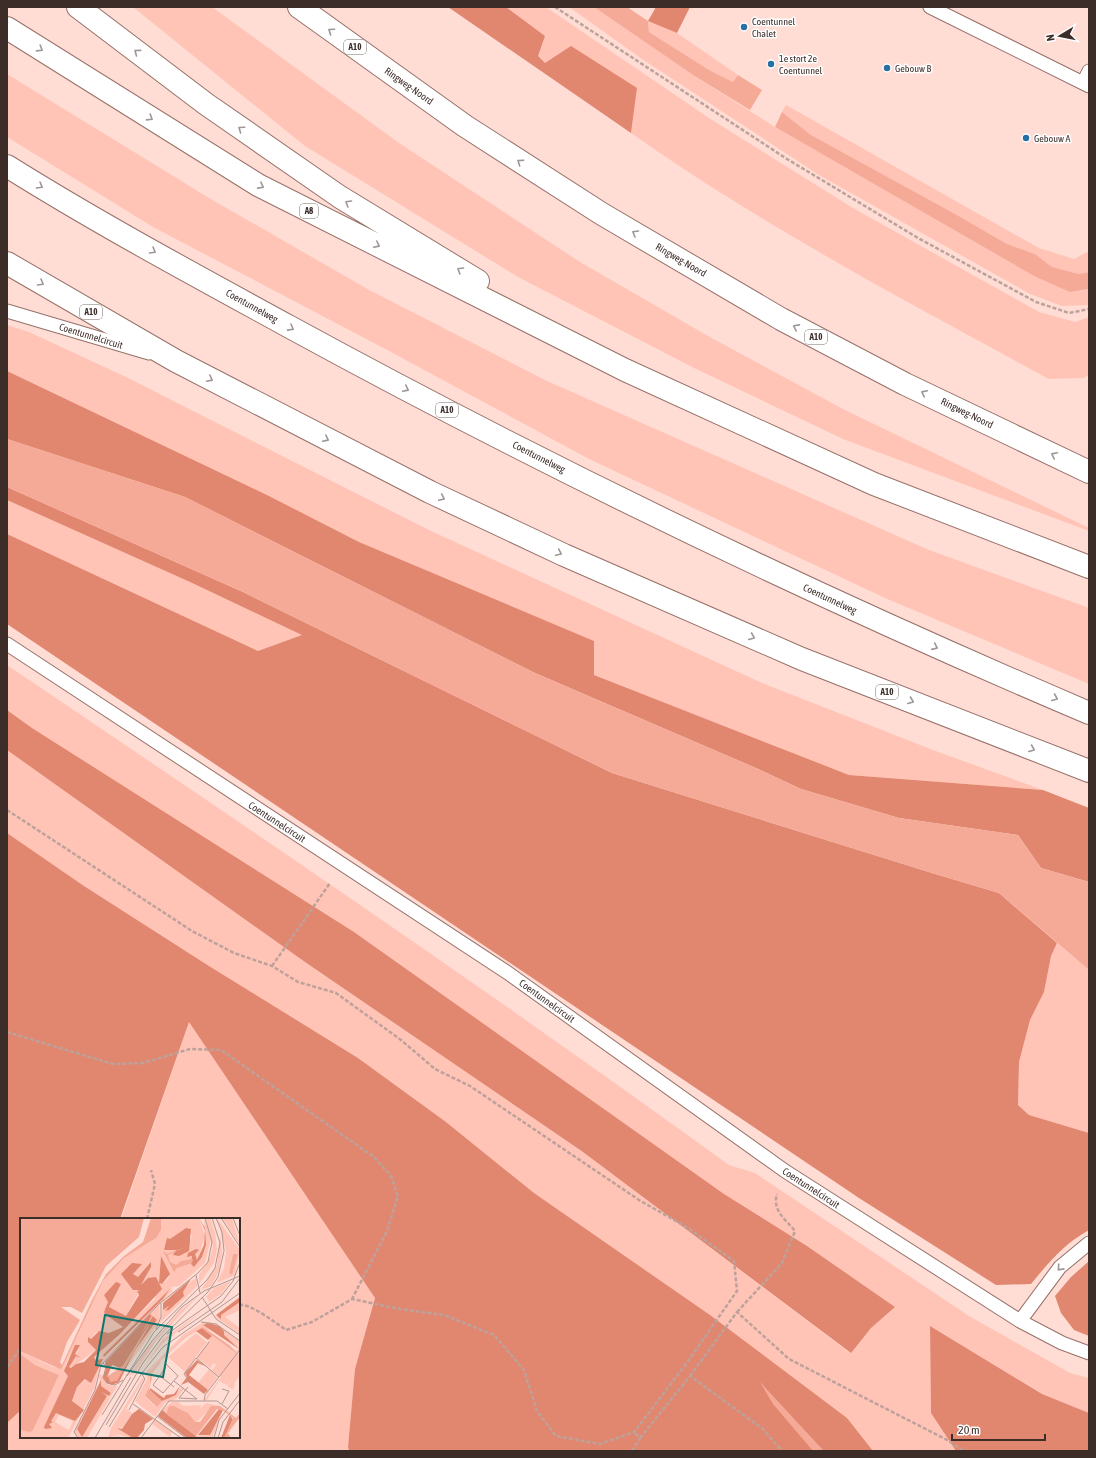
<svg xmlns="http://www.w3.org/2000/svg" width="1096" height="1458" font-family="'Asap Condensed',sans-serif">
	<style>
		.green { fill: #ffc4b6 }
		.forest { fill: #e1866f }
		.water { fill: #f5aa97 }
		.lines { fill: none; stroke-linecap: round; stroke-linejoin: round }
		.lane-casing { stroke: #967168; stroke-width: 15 }
		.highway-casing { stroke: #967168; stroke-width: 24 }
		.path { stroke: #bda29b; stroke-width: 2.5; stroke-dasharray: 4 2; stroke-linecap: butt }
		.lane { stroke: #fff; stroke-width: 13 }
		.highway { stroke: #fff; stroke-width: 22 }
		.oneway { stroke: #9e9694 }
		.poi-dot { fill: #286fa3; stroke: #fff; stroke-width: 1.5 }
		.labels { text-anchor: middle; dominant-baseline: central; stroke-width: 3; stroke-linejoin: round; paint-order: stroke }
		.shield { fill: #fff; stroke: #766c69; stroke-width: 1 }
		.shield-label { font-size: 9px; font-weight: bold; fill: #3c2d29 }
		.poi-label { font-size: 10px; fill: #3c2d29; stroke: #fff; text-anchor: start }
		.street-label { font-size: 10px; fill: #3c2d29; stroke: #fff }
		.inset-road { fill: none; stroke: #b19790; stroke-width: 1 }
		.view { fill: #0f766e; fill-opacity: 0.15; stroke: #0f766e; stroke-width: 2 }
		.inset-edge { fill: none; stroke: #3c2d29; stroke-width: 2 }
	</style>
	<rect width="100%" height="100%" fill="#ffddd5"/>
	<path class="green" d="M133 7H212L399 143 580 262 708 336 843 409 1089 528V531L843 439 694 368 518 277 305 146Z
		M506 7H546L709 118 853 208 1039 312 1075 322 1089 317V375L1083 378 1049 379C907 302 763 226 631 133L637 88 545 64 537 56 545 36Z
		M569 7H594L693 75 775 127 1034 276 1081 291 1089 289V305L1062 306 1030 294 819 175 642 59Z
		M648 21 677 33 738 75 733 82 709 70 649 32Z
		M7 74 209 198 371 291 547 381 929 550 1089 608V684L885 598 589 459 389 351 153 227 7 137Z
		M786 105 1039 248 1074 259 1089 251V272L1079 274 1052 267 1035 254 1007 244 957 215 811 135 782 112Z
		M7 325 29 332 126 377 431 531 762 683 933 750 1043 790 849 775 594 675V641L359 542 269 496 7 371Z
		M7 500 190 582 303 635 258 651 7 534Z
		M7 665C250 829 492 993 729 1165L755 1173 969 1316 1070 1373 1089 1378V1413L1042 1394 930 1326 931 1413 956 1451H873L847 1418 710 1315 534 1193 446 1122 358 1058 209 966 84 886 7 833V750L305 962 583 1152 850 1353 871 1328 895 1307 807 1246 724 1194 354 932 32 728 7 710Z
		M1057 943 1089 970V1133L1029 1115 1018 1105 1019 1062 1030 1020 1044 992 1051 956Z
		M189 1022 375 1298 355 1369 348 1447 349 1451H7V1423L21 1410V1437H239V1219H121Z"/>
	<path class="forest" d="M448 7H506L545 36 538 56 545 63 571 46 637 88 631 133Z
		M656 7H690L677 33 648 21Z
		M7 371 269 496 359 542 594 641V675L849 775 1043 790 1089 808V882L1041 868 1018 835 899 818 801 789 756 768 535 673 185 497 7 439Z
		M7 487 243 592 612 773 932 873 999 893 1057 943 1051 956 1044 992 1030 1020 1019 1062 1018 1105 1029 1115 1089 1133V1230C1065 1243 1048 1263 1031 1284L996 1285 859 1198 7 624V534L258 651 302 635 190 582 7 500Z
		M7 710 32 728 354 932 724 1194 807 1246 895 1307 871 1328 851 1353 583 1152 305 962 7 750Z
		M7 833 84 886 209 966 358 1058 446 1122 534 1193 710 1315 847 1418 873 1451H349L348 1447 355 1369 375 1298 189 1022 120 1219H21V1410L7 1423Z
		M1089 1261V1336L1074 1330 1061 1313 1055 1296 1071 1277Z
		M930 1326 1042 1394 1089 1413V1451H956L931 1413Z"/>
	<path class="water" d="M594 7H627L648 21 649 32 709 70 733 82 738 75 762 90 750 110 693 75Z
		M782 112 811 135 957 215 1007 244 1035 254 1052 267 1079 274 1089 272V289L1070 292 1034 276 775 127Z
		M7 439 185 497 535 673 756 768 801 789 899 818 1018 835 1041 868 1089 882V970L999 893 932 873 612 773 243 592 7 487Z
		M760 1382 824 1451H813L773 1404Z"/>
	<g class="lines">
		<g class="lane-casing">
			<path id="lane" d="M930 7 1089 86
				M1083 83 1089 71
				M7 311 149 353
				M7 644 508 973 785 1171 1020 1321 1062 1343 1089 1353
				M1020 1321 1060 1267 1089 1243"/>
		</g>
		<g class="highway-casing">
			<path id="highway" d="M78 7 206 104 340 197 478 281
				M299 7 465 126 602 214 781 319 905 384 1089 472
				M7 28 258 185 625 370 874 484 1089 567
				M7 166C98 223 193 274 288 326 548 468 816 597 1089 713
				M7 263 176 361 430 492 564 555 802 659 1089 771"/>
		</g>
		<path class="path" d="M555 7 787 159 918 238 1036 302 1069 313 1089 309
			M7 810 192 931 234 953 272 966 298 982 336 993 401 1040 435 1069 470 1086 639 1200 688 1228 734 1261 737 1291 683 1368 634 1432 600 1444 556 1436 537 1411 524 1370 494 1335 444 1315 400 1309 352 1299 312 1322 286 1330C276 1323 250 1303 239 1305
			M272 966 330 883
			M7 1032 113 1064 143 1063 190 1049 221 1050 374 1157 391 1176 398 1196 387 1231 352 1299
			M147 1219 155 1184 151 1170
			M737 1312 782 1263 795 1231C785 1219 772 1210 777 1194
			M7 1367 21 1348
			M690 1376 737 1312 789 1359 949 1441 963 1451
			M640 1438 690 1376 763 1429 782 1451
			M632 1451 640 1438 634 1432"/>
		<use href="#lane" class="lane"/>
		<use href="#highway" class="highway"/>
	</g>
	<defs><path id="oneway-chevron" d="M-2-3.5L2.5 0L-2 3.5" fill="none" stroke-width="1.6" stroke-linecap="round" stroke-linejoin="round"/></defs>
	<g class="oneway">
		<use href="#oneway-chevron" transform="translate(331 31) rotate(-145)"/>
		<use href="#oneway-chevron" transform="translate(40 49) rotate(32)"/>
		<use href="#oneway-chevron" transform="translate(137 52) rotate(-143)"/>
		<use href="#oneway-chevron" transform="translate(150 118) rotate(32)"/>
		<use href="#oneway-chevron" transform="translate(241 129) rotate(-145)"/>
		<use href="#oneway-chevron" transform="translate(520 162) rotate(-146)"/>
		<use href="#oneway-chevron" transform="translate(40 186) rotate(30)"/>
		<use href="#oneway-chevron" transform="translate(261 186) rotate(28)"/>
		<use href="#oneway-chevron" transform="translate(348 203) rotate(-149)"/>
		<use href="#oneway-chevron" transform="translate(635 233) rotate(-150)"/>
		<use href="#oneway-chevron" transform="translate(377 245) rotate(27)"/>
		<use href="#oneway-chevron" transform="translate(153 251) rotate(30)"/>
		<use href="#oneway-chevron" transform="translate(460 270) rotate(-149)"/>
		<use href="#oneway-chevron" transform="translate(41 283) rotate(30)"/>
		<use href="#oneway-chevron" transform="translate(796 327) rotate(-152)"/>
		<use href="#oneway-chevron" transform="translate(291 328) rotate(29)"/>
		<use href="#oneway-chevron" transform="translate(210 379) rotate(27)"/>
		<use href="#oneway-chevron" transform="translate(406 389) rotate(27)"/>
		<use href="#oneway-chevron" transform="translate(924 393) rotate(-154)"/>
		<use href="#oneway-chevron" transform="translate(326 439) rotate(27)"/>
		<use href="#oneway-chevron" transform="translate(1054 455) rotate(-154)"/>
		<use href="#oneway-chevron" transform="translate(442 498) rotate(25)"/>
		<use href="#oneway-chevron" transform="translate(559 553) rotate(25)"/>
		<use href="#oneway-chevron" transform="translate(752 637) rotate(23)"/>
		<use href="#oneway-chevron" transform="translate(935 647) rotate(24)"/>
		<use href="#oneway-chevron" transform="translate(1055 698) rotate(23)"/>
		<use href="#oneway-chevron" transform="translate(911 701) rotate(22)"/>
		<use href="#oneway-chevron" transform="translate(1032 749) rotate(22)"/>
		<use href="#oneway-chevron" transform="translate(1060 1268) rotate(132)"/>
	</g>
	<g class="poi-dot">
		<circle cx="744" cy="27" r="4"/>
		<circle cx="771" cy="64" r="4"/>
		<circle cx="887" cy="68" r="4"/>
		<circle cx="1026" cy="138" r="4"/>
	</g>
	<g class="labels">
		<g class="shield">
			<rect x="344" y="40" width="22" height="14" rx="3"/>
			<rect x="300" y="204" width="18" height="14" rx="3"/>
			<rect x="80" y="305" width="22" height="14" rx="3"/>
			<rect x="805" y="330" width="22" height="14" rx="3"/>
			<rect x="436" y="403" width="22" height="14" rx="3"/>
			<rect x="876" y="685" width="22" height="14" rx="3"/>
		</g>
		<g class="shield-label">
			<text x="355" y="47">A10</text>
			<text x="309" y="211">A8</text>
			<text x="91" y="312">A10</text>
			<text x="816" y="337">A10</text>
			<text x="447" y="410">A10</text>
			<text x="887" y="692">A10</text>
		</g>
		<g class="poi-label">
			<text x="752" y="21">Coentunnel<tspan x="752" dy="12">Chalet</tspan></text>
			<text x="779" y="58">1e stort 2e<tspan x="779" dy="12">Coentunnel</tspan></text>
			<text x="895" y="68">Gebouw B</text>
			<text x="1034" y="138">Gebouw A</text>
		</g>
		<g class="street-label">
			<text transform="translate(409 86) rotate(35)">Ringweg-Noord</text>
			<text transform="translate(681 260) rotate(30)">Ringweg-Noord</text>
			<text transform="translate(252 306) rotate(29)">Coentunnelweg</text>
			<text transform="translate(91 336) rotate(17)">Coentunnelcircuit</text>
			<text transform="translate(967 413) rotate(26)">Ringweg-Noord</text>
			<text transform="translate(539 457) rotate(27)">Coentunnelweg</text>
			<text transform="translate(830 599) rotate(25)">Coentunnelweg</text>
			<text transform="translate(277 822) rotate(33)">Coentunnelcircuit</text>
			<text transform="translate(547 1001) rotate(36)">Coentunnelcircuit</text>
			<text transform="translate(811 1188) rotate(33)">Coentunnelcircuit</text>
		</g>
	</g>
	<g transform="translate(20 1218)">
		<rect width="220" height="220" fill="#ffddd5"/>
		<path d="M141 0H179L185 18 177 43 174 33 168 39 172 38 174 49 182 39 186 27 184 0 191 21 185 45 159 68 151 69 152 73 80 147 74 171 48 220H0V212L12 213 39 157 15 147 1 137 0 133 33 149 42 150 83 63 105 39 132 23 141 12ZM166 10 172 18 168 29 150 21ZM141 39 149 60 142 66 139 65ZM131 45V49L121 67 137 59 135 81 74 139 79 145 76 154 57 169 52 184 64 192 36 195 25 208 48 158 45 148 50 137 59 130 49 149 51 150 76 132 68 124 76 114 89 115 103 109 86 97 85 94 88 84 84 77 91 70 101 66 89 89 106 98 120 72H116L101 56 121 46 113 56 118 59ZM150 71 143 81 84 139 83 137ZM39 197 53 203 49 212 35 204ZM186 0H190L195 15 197 31 194 45 179 66V57L190 40 193 29ZM197 0 220 32 215 57 197 65 204 50 206 33ZM213 36H218L212 57 209 55ZM202 0H212L220 27ZM200 16 202 35 199 53 191 68 181 72 197 47ZM176 60 177 68 140 105 144 83ZM171 64 146 92 151 87 143 92V85L155 73ZM211 63 201 76 186 86 189 83 186 79 194 70ZM178 78 136 123 112 159 113 156 109 158 126 132 160 93ZM220 84V92L205 99 220 110V116L194 98 198 99ZM139 87 140 100 137 107 107 150 116 131 137 102 133 98 120 117 132 98 130 96ZM184 92 142 126 118 156 143 121ZM184 104 193 105 201 109 220 124V128L206 115 220 129V134L217 135 203 122 216 133 219 131 204 117 201 110 192 106H183L190 110H188L189 113 183 109 165 119 140 144H141L132 156 133 160 131 156 137 148 130 156V167L125 179 136 189 144 181 156 177 161 169 164 171 156 181 145 185 135 199 115 183 127 161 126 154 164 116ZM182 110 220 138V157L215 164 214 172 205 185 214 172 213 168V172L207 168 214 160 207 167 199 163 187 182H184L201 159 192 152 196 147 194 145 190 150 177 140 192 118ZM176 115 187 124 165 154 148 139ZM189 151 198 158 188 172 178 165ZM79 157H82L89 167 97 168 67 220H59L54 215 78 167 57 211 62 218 79 186 82 187 87 178 79 172 88 178V181L91 175 81 168ZM123 159 124 161 106 191 112 195 111 197 102 210 98 209 113 220 94 216 102 220 94 218 88 220 91 210ZM152 184H158L163 188 181 187 180 191 186 185 200 188 191 189 177 204 168 195 154 188 145 195 142 192ZM203 192 192 220H175L176 218 190 217ZM135 202 152 214 150 219 132 206Z" fill="#ffc4b6" fill-rule="evenodd"/>
		<path d="M179 0 185 10 186 27 182 39 174 49 171 46 172 38 167 39 168 35 176 31 179 32 175 36 177 42 184 27 185 12ZM166 10 171 11 169 33 159 38 153 37 156 32H144L147 20 150 21ZM141 38 150 56 142 66 139 65ZM131 44V49L121 67 128 60 136 59 142 71 100 116 74 139 76 142 83 141 71 165 65 161 57 169 52 183 64 192 55 203 36 195 31 203 33 204 29 206 32 210 25 211 24 209 48 158 44 153 55 127H60L55 136 61 140 56 138 49 149 51 150 56 146 64 144 76 132 68 124V119L71 121 79 113 89 115 103 109 86 97 84 94 88 84 84 77 96 64 101 66 89 89 106 98 119 77 117 73 120 72H113L101 56 112 45 122 46 113 56 118 59ZM171 61 163 74 164 78 149 92 145 93 149 88 143 92V85ZM150 71 143 81 84 139 83 137ZM220 79V84L201 97V101L196 97ZM130 96 132 98 120 117 133 98 137 102 116 131 99 164 92 167 87 165 83 159 86 151 85 144ZM132 102 105 149 87 159 92 147 100 150 103 148ZM188 105 199 108 204 113V117L219 131 183 107ZM182 110 192 118 188 122 176 113ZM177 142 187 149 178 145 169 157 188 172 184 176 168 164 161 167 167 159 165 155ZM81 162V168L91 175 89 178 81 174 87 178 62 219 57 211ZM160 168 156 177 142 183 130 173V170L144 180 146 177 154 176ZM119 191 133 201 125 206 124 212 117 220H113L97 210 102 211 112 196ZM199 191 203 192 190 217H178ZM142 192 176 218 175 220H167L138 198ZM210 197 213 202 204 220H201Z" fill="#e1866f" fill-rule="evenodd"/>
		<path d="M0 0H124L119 19 86 48 62 95 51 89H41L60 102 47 124 40 144 42 147 71 84 86 56 104 38 123 24 131 0H141V12L136 20 104 40 83 63 42 150 40 151 0 133ZM166 29 148 37 150 44 156 47 161 43 173 41 172 45 157 50 154 54 143 33 147 36ZM213 36H218L212 57 209 55ZM133 101 97 163 90 164 88 158 103 148ZM183 109 209 127 220 138 182 110 166 119 141 142 165 119ZM0 136 15 147 39 157 13 212 10 214 0 212ZM140 144 131 156 132 160 129 171 142 183 137 189 125 178 130 167V156ZM149 188H154L168 195 176 204H180L191 188H200L216 200 220 195V199L208 215 211 220H204L213 200 204 193 197 191 176 218 146 196Z" fill="#f5aa97"/>
		<path class="inset-road" d="M201 0 220 29M213 0 220 18M176 57 180 75M182 79 196 101 220 117M181 104 196 106 220 123M136 111 141 99V85M158 114 202 84 220 60M147 116 201 78 213 63 220 44M177 140 189 124M83 145 86 149 83 160 87 165 95 167 103 162M146 146 158 158 143 175 133 167 146 149M107 158 132 123 162 89 184 73 220 58M140 158 154 169M154 163 177 181M171 165 164 156 176 140 199 159M159 180 177 181M159 180 168 169M184 183 185 177 219 133M113 186 161 220M202 186 209 173 202 171M109 192 125 161 122 156M82 197 134 114 187 62 195 50 200 25 192 0M137 198 166 220M86 207 123 145 142 119 188 74 198 59 204 33 202 14 196 0M89 209 122 155 143 129 220 75M58 220 54 214 75 172 81 147 139 86 178 55 188 44 192 24 185 0M75 220 111 159M121 220 149 183H197L208 191M194 220 199 202 220 175M198 220 203 204 220 182"/>
		<path class="view" d="M85 97 152 109 143 159 76 147Z"/>
		<rect width="220" height="220" class="inset-edge"/>
	</g>
	<rect width="1096" height="1458" fill="none" stroke="#3c2d29" stroke-width="16"/>
	<g transform="translate(1060 36) rotate(260)" stroke="#ffffff" stroke-width="3" paint-order="stroke">
	<path d="M0-3L7 15L0 10L-7 15Z" fill="#3c2d29"/>
	<text y="-6" font-size="11" font-weight="bold" text-anchor="middle" fill="#3c2d29">N</text>
	</g>
	<path d="M952 1434v6h93v-6" fill="none" stroke="#3c2d29" stroke-width="2"/>
	<text x="958" y="1434" font-size="12" fill="#3c2d29" stroke="#ffffff" stroke-width="3" paint-order="stroke">20 m</text>
</svg>
